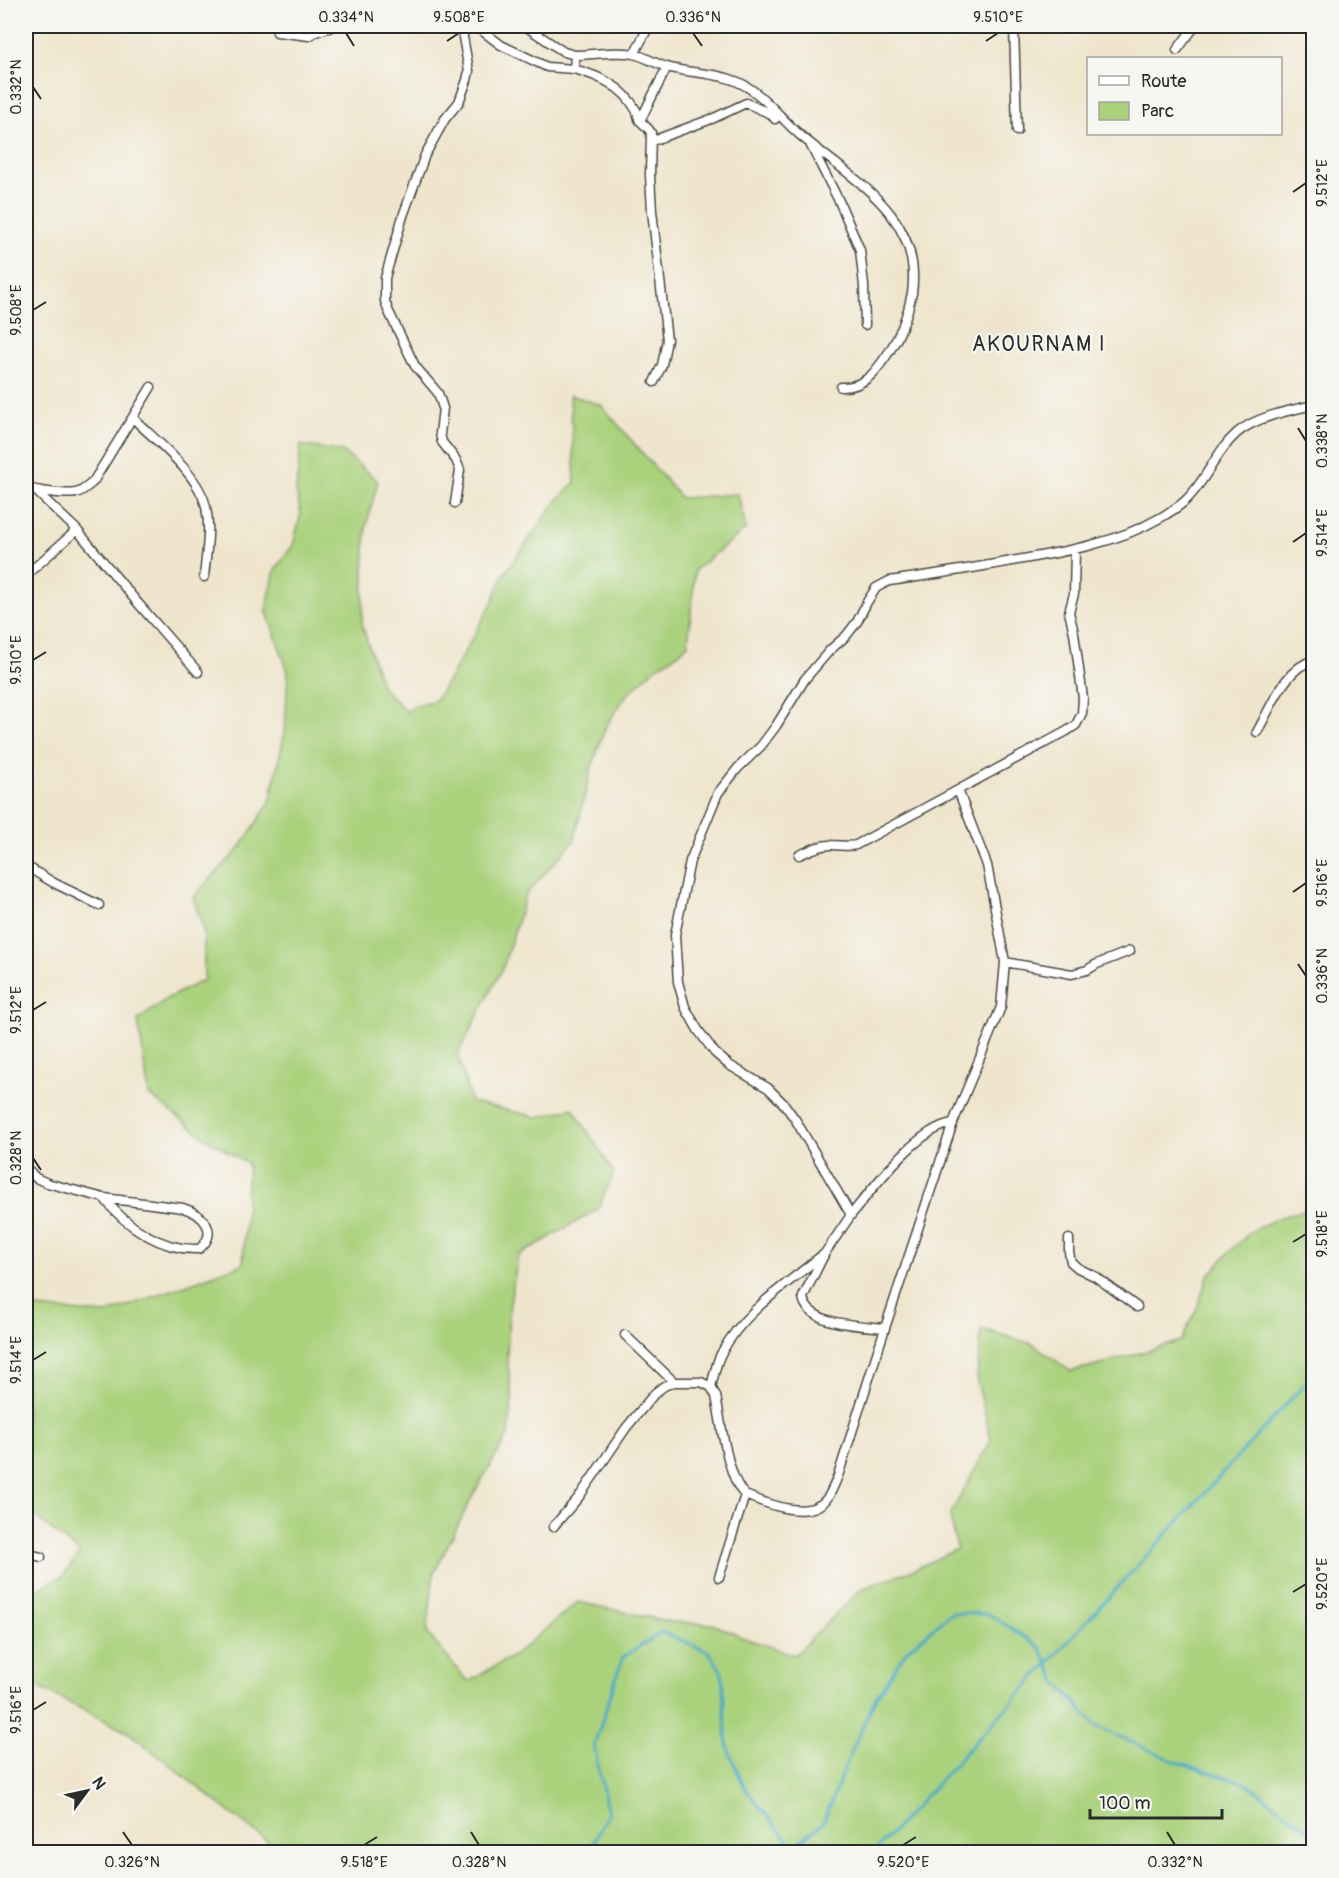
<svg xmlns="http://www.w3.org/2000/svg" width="1339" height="1878" font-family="Pangolin,sans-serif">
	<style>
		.green { fill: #aad27d; stroke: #6a7e54; stroke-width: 1.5 }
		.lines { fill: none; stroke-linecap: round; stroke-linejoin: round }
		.stream { stroke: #45a8c5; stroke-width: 3 }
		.street-casing { stroke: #484743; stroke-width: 11 }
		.street { stroke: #fff; stroke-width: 8 }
		.ticks { fill: none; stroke: #2b2b2b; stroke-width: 2 }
		.labels { text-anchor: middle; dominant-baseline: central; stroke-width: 4.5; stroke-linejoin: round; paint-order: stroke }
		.quarter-label { font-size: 21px; letter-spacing: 1.5px; fill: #2b2b2b; stroke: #f6f6f2 }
		.neatline { fill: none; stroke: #2b2b2b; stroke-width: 2 }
		.ticks-label { font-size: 15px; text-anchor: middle; fill: #2b2b2b }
	</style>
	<rect width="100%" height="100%" fill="#f6f6f2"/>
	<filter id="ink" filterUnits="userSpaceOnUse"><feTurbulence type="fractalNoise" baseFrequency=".0167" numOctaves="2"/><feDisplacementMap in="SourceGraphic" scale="12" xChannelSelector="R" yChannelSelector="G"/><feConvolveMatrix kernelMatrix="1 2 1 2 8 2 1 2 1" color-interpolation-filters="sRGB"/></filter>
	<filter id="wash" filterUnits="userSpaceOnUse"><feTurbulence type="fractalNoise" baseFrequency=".008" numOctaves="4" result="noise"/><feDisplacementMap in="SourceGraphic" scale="24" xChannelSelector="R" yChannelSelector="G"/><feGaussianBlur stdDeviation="1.35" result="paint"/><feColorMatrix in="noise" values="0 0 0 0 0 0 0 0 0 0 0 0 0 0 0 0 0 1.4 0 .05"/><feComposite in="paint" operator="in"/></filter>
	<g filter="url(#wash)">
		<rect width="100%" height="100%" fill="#efe5cc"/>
		<path class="green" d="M570 395 601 405 681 498 738 494 746 529 695 570 688 644 678 654 654 669 626 696 606 726 591 769 574 841 526 894 503 967 458 1054 471 1102 538 1117 573 1108 614 1173 598 1209 518 1256 509 1310 507 1357 512 1397 509 1433 473 1495 434 1573 427 1633 468 1682 516 1654 578 1602 671 1622 713 1624 744 1638 795 1655 861 1589 913 1570 957 1549 950 1515 991 1440 977 1380 981 1329 1033 1344 1070 1371C1108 1364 1144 1351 1181 1341L1197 1308 1208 1276 1233 1248 1252 1231 1277 1218 1313 1208V1852H289L268 1842 129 1733 26 1681V1596L63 1576 80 1553 26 1509V1307L106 1314 243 1264 248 1164 204 1137 149 1095 138 1020 168 998 204 980V932L193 897 240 848 270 802 285 732 288 671 266 610 275 570 293 545 301 514 296 490 301 445 343 452 378 481 366 527 362 625 382 687 406 711 413 706 435 700 449 679 492 603 503 576 555 503 575 482Z"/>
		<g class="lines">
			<path class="stream" d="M589 1852 608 1814 594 1746 623 1657 662 1632 709 1652 722 1672 727 1746 744 1787 793 1847 823 1823 850 1755 875 1699 906 1651 951 1613 989 1614 1040 1647 1056 1681 1096 1726 1176 1762 1248 1784 1314 1834
				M874 1852 1314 1374"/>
		</g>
	</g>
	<g filter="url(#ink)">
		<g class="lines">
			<g class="street-casing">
				<path id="street" d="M476 26 501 45 547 67 574 69
					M525 26 564 52 575 55 574 69C599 76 623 86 636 110 638 113 638 116 639 119 642 125 648 126 651 133L650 175 652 211 667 340 662 365 654 382
					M1014 26 1017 131
					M277 32 309 36C319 28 325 31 334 26
					M1177 50 1195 26
					M634 54 649 26
					M575 55C594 55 615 50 634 54 646 57 656 64 667 67 691 74 716 72 738 82 763 93 780 118 800 135 851 179 923 214 912 293 908 314 901 334 889 352 877 370 865 388 841 387
					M640 121 667 67
					M652 141 714 118 746 103 771 114 775 119
					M811 146 840 203 860 250 864 286 865 325
					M133 418C156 441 199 474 206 507 211 530 206 554 204 577
					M26 487C36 491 65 495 76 493 82 492 88 486 93 482L151 387
					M36 491 77 530 137 602 198 672
					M455 503 460 470 456 460 442 442 440 434 443 408 438 393 415 366 388 310 385 301V278L403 216 425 155 445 119 459 102 467 80 469 71 463 37V26
					M26 575 77 530
					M1257 732C1271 708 1284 668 1314 660
					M799 855C809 851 820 844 832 845 841 845 847 847 856 845L958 790
					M26 866 54 883 99 905
					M1005 962 1072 974 1087 970 1097 964 1130 951
					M26 1168 36 1178 47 1183 104 1198 183 1208C203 1214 220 1232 199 1249 163 1251 125 1226 104 1198
					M851 1215C873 1188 917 1128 953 1123
					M1069 1239V1252L1071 1262 1078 1268 1096 1277 1137 1307
					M885 1328 953 1123 1001 1007 1005 962 987 865 958 790 1067 731 1076 725 1082 713 1083 698 1074 633 1069 612 1074 594 1075 549
					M625 1335 674 1382
					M711 1387C714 1376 716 1362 722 1352 744 1311 786 1285 821 1256
					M553 1527 579 1497 626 1428 655 1393 664 1386 674 1382H701L711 1387 716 1396C721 1421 727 1478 745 1495 767 1504 811 1522 828 1497 832 1491 835 1483 838 1476L885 1328C862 1325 807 1326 803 1297L825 1253 851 1215 795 1119 784 1104 768 1088 729 1065 715 1053 698 1030 685 1007 678 982 675 935 690 861 718 793 738 768 761 746 776 726 805 679 830 650 846 636 857 622 867 602 876 588 889 581C934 575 979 567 1023 559 1069 551 1118 542 1158 519 1167 514 1177 508 1185 501 1206 482 1215 452 1237 433 1255 417 1291 410 1314 405
					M26 1553 41 1557
					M719 1577 745 1495"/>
			</g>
			<use href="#street" class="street"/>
		</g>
	</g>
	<path class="ticks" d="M346 33 354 46M693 33 702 46M447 41 459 33M986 41 998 33M33 87 41 99M1293 192 1306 183M33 310 46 302M1298 428 1306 441M1293 542 1306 533M33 660 46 652M1293 892 1306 883M1298 964 1306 976M33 1010 46 1002M33 1158 41 1170M1293 1242 1306 1234M33 1360 46 1352M1293 1592 1306 1584M33 1710 46 1702M123 1832 132 1845M471 1832 479 1845M1167 1832 1175 1845M364 1845 377 1837M903 1845 916 1837"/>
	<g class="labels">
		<g class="quarter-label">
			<text x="1039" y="344">AKOURNAM I</text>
		</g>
	</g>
	<rect width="1339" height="1878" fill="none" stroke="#f6f6f2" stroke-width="66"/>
	<rect x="1087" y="57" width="195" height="78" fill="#f6f6f2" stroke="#a5a5a2" stroke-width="1.5"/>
	<rect x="1099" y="76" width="30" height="9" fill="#ffffff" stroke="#a5a5a2" stroke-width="1.5"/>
	<text x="1141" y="87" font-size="18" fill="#2b2b2b">Route</text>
	<rect x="1099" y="102" width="30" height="18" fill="#aad27d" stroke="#a5a5a2" stroke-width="1.5"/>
	<text x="1141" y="117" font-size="18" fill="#2b2b2b">Parc</text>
	<g transform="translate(87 1791) rotate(57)" stroke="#f6f6f2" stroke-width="4.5" paint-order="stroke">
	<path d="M0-4.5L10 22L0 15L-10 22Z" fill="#2b2b2b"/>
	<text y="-9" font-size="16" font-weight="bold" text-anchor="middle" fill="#2b2b2b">N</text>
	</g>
	<path d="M1090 1809v9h132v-9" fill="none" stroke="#2b2b2b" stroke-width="3"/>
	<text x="1099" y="1809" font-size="18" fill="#2b2b2b" stroke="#f6f6f2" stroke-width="4.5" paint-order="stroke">100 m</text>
	<rect x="33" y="33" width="1273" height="1812" class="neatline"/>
	<g class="ticks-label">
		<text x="346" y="22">0.334°N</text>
		<text x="459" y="22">9.508°E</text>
		<text x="693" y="22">0.336°N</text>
		<text x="998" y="22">9.510°E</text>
		<text transform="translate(16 87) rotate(-90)" y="5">0.332°N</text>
		<text transform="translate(1322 183) rotate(-90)" y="5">9.512°E</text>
		<text transform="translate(16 310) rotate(-90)" y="5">9.508°E</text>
		<text transform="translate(1322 441) rotate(-90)" y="5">0.338°N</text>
		<text transform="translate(1322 533) rotate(-90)" y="5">9.514°E</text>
		<text transform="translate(16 660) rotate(-90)" y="5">9.510°E</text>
		<text transform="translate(1322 883) rotate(-90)" y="5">9.516°E</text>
		<text transform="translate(1322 976) rotate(-90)" y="5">0.336°N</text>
		<text transform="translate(16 1010) rotate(-90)" y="5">9.512°E</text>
		<text transform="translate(16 1158) rotate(-90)" y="5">0.328°N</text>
		<text transform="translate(1322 1234) rotate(-90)" y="5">9.518°E</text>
		<text transform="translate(16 1360) rotate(-90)" y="5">9.514°E</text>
		<text transform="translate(1322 1584) rotate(-90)" y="5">9.520°E</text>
		<text transform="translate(16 1710) rotate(-90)" y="5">9.516°E</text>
		<text x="132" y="1867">0.326°N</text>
		<text x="364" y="1867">9.518°E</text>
		<text x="479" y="1867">0.328°N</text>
		<text x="903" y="1867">9.520°E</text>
		<text x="1175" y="1867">0.332°N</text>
	</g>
</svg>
